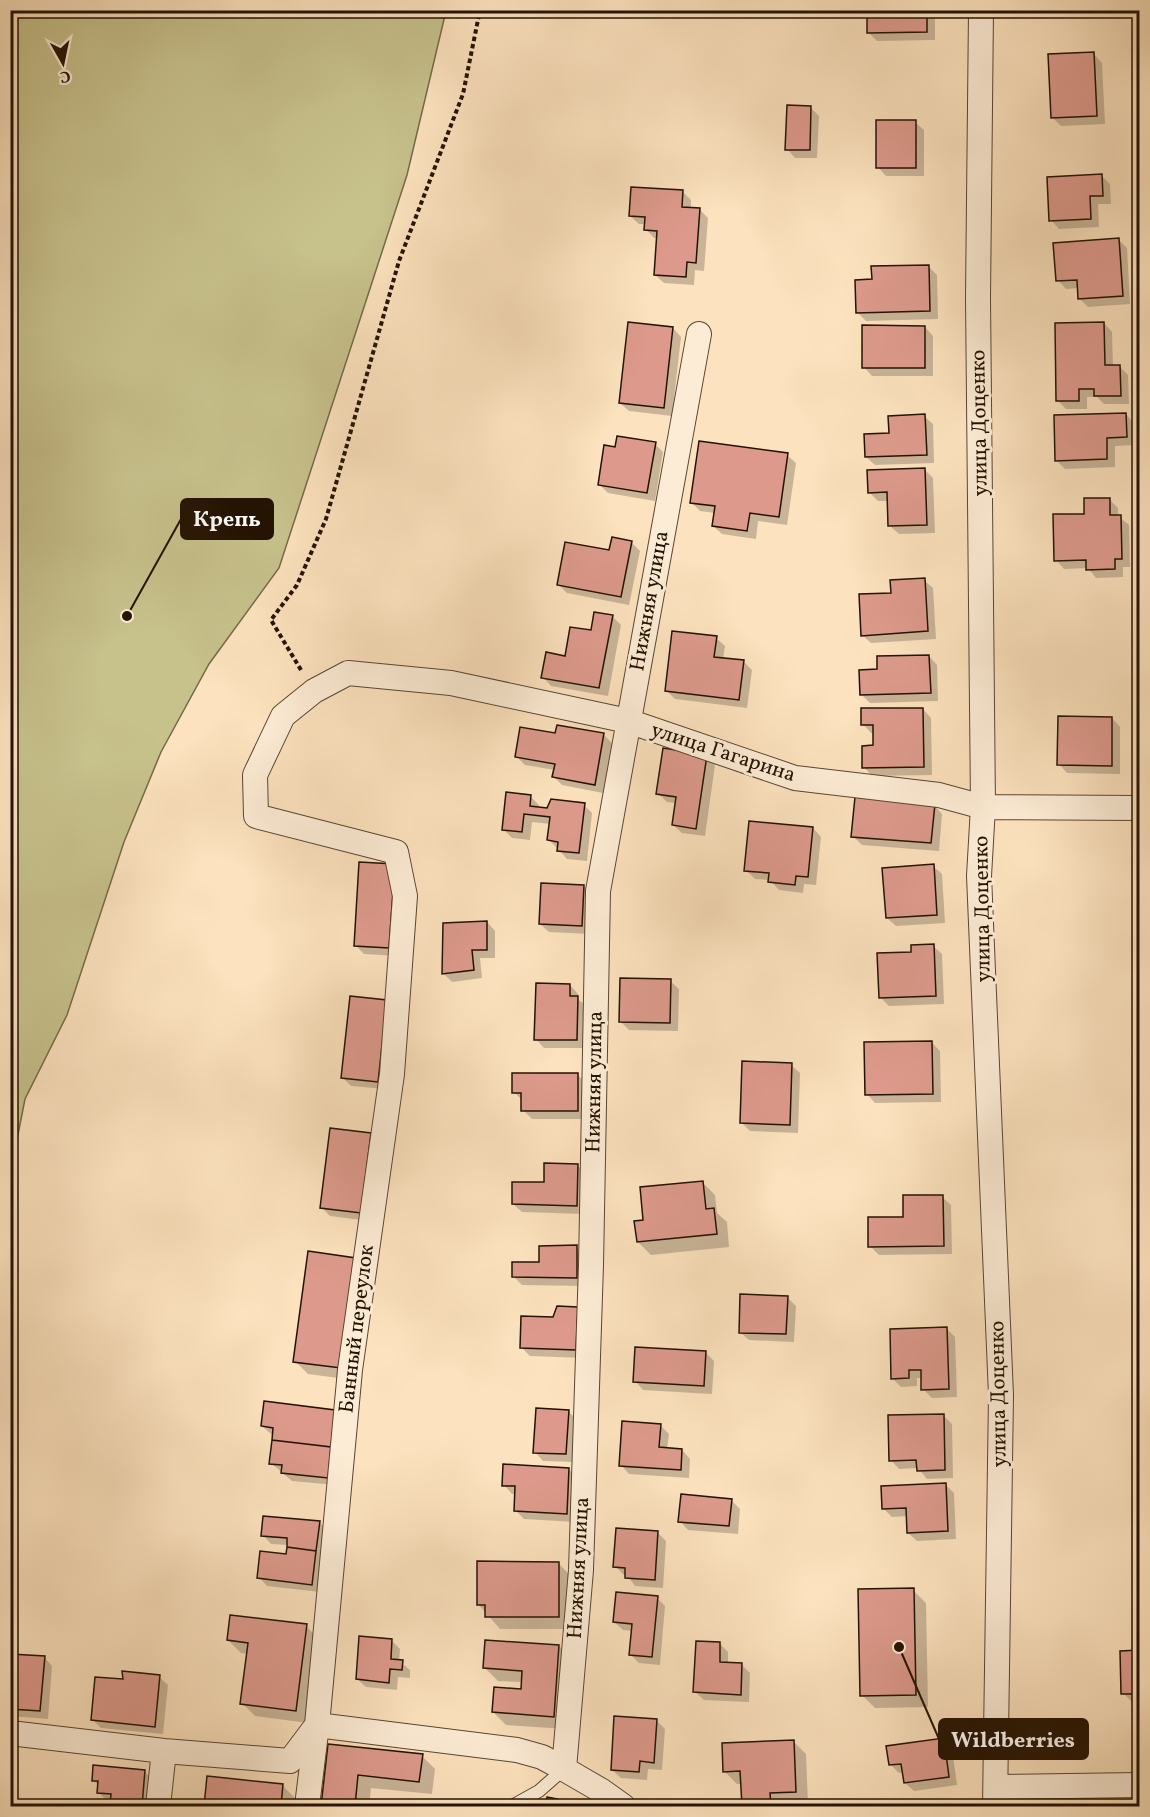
<svg xmlns="http://www.w3.org/2000/svg" width="1150" height="1817" font-family="Vollkorn,serif">
	<style>
		.green { fill: #c7c18c; stroke: #756a47; stroke-width: 1.5 }
		.shadow { fill: #0003 }
		.building { fill: #dd9a8c; stroke: #231202; stroke-width: 1.5 }
		.lines { fill: none; stroke-linecap: round; stroke-linejoin: round }
		.service-casing { stroke: #594631; stroke-width: 14 }
		.minor-casing { stroke: #594631; stroke-width: 26 }
		.path { stroke: #231202; stroke-width: 4; stroke-dasharray: 4.5 3; stroke-linecap: butt }
		.service { stroke: #fdecd5; stroke-width: 12 }
		.minor { stroke: #fdecd5; stroke-width: 24 }
		.labels { text-anchor: middle; dominant-baseline: central; stroke-width: 6; stroke-linejoin: round; paint-order: stroke }
		.street-label { font-size: 21px; fill: #231202; stroke: #fdecd5 }
		.leader { fill: none; stroke: #231202; stroke-width: 2 }
		.callout-dot { fill: #231202; stroke: #fdecd5; stroke-width: 2 }
		.callout { fill: #231202; stroke: #231202; stroke-width: 2 }
		.callout-label { font-size: 22px; text-anchor: middle; font-weight: bold; fill: #fff }
	</style>
	<rect width="100%" height="100%" fill="#fce2be"/>
	<filter id="stains"><feTurbulence type="fractalNoise" baseFrequency=".00333" numOctaves="4"/><feColorMatrix values="0 0 0 0 .2 0 0 0 0 .09 0 0 0 0 .02 0 0 0 .5 -.17"/></filter>
	<radialGradient id="worn" r=".72"><stop offset=".6" stop-color="#630" stop-opacity="0"/><stop offset="1" stop-color="#630" stop-opacity=".3"/></radialGradient>
	<path class="green" d="M11 10 446 11 407 175 279 568 209 664 161 752 124 842 67 1015 25 1099 11 1170Z"/>
	<path class="shadow" d="M868 10H935V40L877 41 868 32Z
		M1094 54 1102 63 1105 124 1061 126 1052 117Z
		M810 107 819 116 817 158H795L787 149Z
		M915 122 924 130V176H886L878 167Z
		M1101 175 1110 184 1111 204H1098L1099 227 1059 229 1051 220Z
		M683 192 691 200V209H699L708 218 704 271 695 270 694 285 664 283 655 275 658 238H654L646 229V224H639L630 216Z
		M1119 240 1127 248 1130 304 1088 307 1079 298V288L1066 289 1058 280Z
		M928 266 937 275 938 319 866 321 857 312 873 281Z
		M1104 323 1112 332 1113 367H1120L1128 375 1129 404H1104L1097 397H1087V409H1066L1058 401Z
		M925 327 933 336V376H872L864 367Z
		M673 328 681 337 672 416 629 411 620 403Z
		M1126 414 1134 423 1135 445 1115 446V467L1065 469 1056 460Z
		M924 416 933 424 934 463 875 465 866 457 891 434Z
		M655 444 663 452 655 501 608 493 599 484 616 449Z
		M787 455 796 463 787 525 758 521 756 539 722 534 713 526 715 513 700 511 691 502Z
		M924 469 933 478 935 533 899 534 890 526 889 501H878L869 492Z
		M1109 499 1118 508V516L1129 525 1130 567H1123V577L1096 578 1088 568 1064 569 1056 560 1086 515Z
		M631 542 640 551 629 605 567 593 558 584 610 552Z
		M924 580 933 588 936 639 871 643 862 635 892 594Z
		M612 616 621 625 608 696 551 686 543 677Z
		M716 638 725 646 723 659 744 662 752 670 747 708 675 699 666 690Z
		M929 656 937 665 938 701 870 703 862 695 879 670Z
		M923 709 931 718 932 775 872 776 864 767 874 747V733H871L863 724Z
		M1112 718 1120 727V774L1067 773 1059 764Z
		M603 734 612 743 603 793 562 785 554 777 555 770 525 765 517 757 556 735Z
		M706 756 715 765 705 836 682 833 673 825 676 803 667 802 658 793Z
		M530 796 539 805 538 808 548 809 584 805 592 813 587 861 567 859 559 850 549 840 551 824 532 822 530 840 512 838 503 829Z
		M934 805 942 814 939 851 862 845 853 836Z
		M813 828 821 837 816 885 804 884 803 893 779 890 770 880 755 879 746 870Z
		M394 866 398 956 364 954 356 946Z
		M933 866 942 874 945 923 896 926 887 918Z
		M584 886 592 895 590 934 549 932 540 924Z
		M487 922 495 931V958H480L482 978 452 982 444 974Z
		M933 946 942 954 944 1004 889 1006 880 997 913 953Z
		M670 981 679 989 678 1031 629 1030 620 1021Z
		M570 985 578 994V999L586 1006 585 1048H544L536 1039Z
		M387 1002 386 1089 351 1086 342 1077Z
		M931 1042 940 1051 941 1102 875 1103 867 1094Z
		M791 1065 800 1073 798 1133 750 1131 741 1122Z
		M577 1074 586 1083V1119H532L523 1110V1101L514 1092Z
		M370 1134 379 1143 369 1221 330 1216 322 1208Z
		M577 1165 586 1174 585 1214 522 1212 513 1204Z
		M702 1182 715 1195 717 1213 727 1222 729 1247 651 1255 638 1242 645 1221Z
		M942 1197 951 1205 952 1254 879 1255 870 1246 904 1218Z
		M576 1247 585 1256V1286L522 1285 514 1277Z
		M310 1253 353 1380 308 1374 295 1361Z
		M787 1297 796 1306 794 1342 749 1340 740 1332Z
		M577 1309 584 1358 530 1356 521 1347 554 1319Z
		M947 1329 955 1337 957 1397 932 1398 923 1389V1378H917V1386L901 1387 892 1378Z
		M705 1352 714 1361 712 1394 643 1390 635 1381Z
		M265 1403 336 1485 292 1481 271 1463 274 1434H271L262 1426Z
		M568 1411 577 1420 574 1462 543 1461 535 1452Z
		M943 1415 952 1424 953 1478 927 1479 918 1468 899 1469 891 1460Z
		M660 1425 669 1434 667 1449 682 1450 690 1459 689 1478 629 1474 621 1465Z
		M569 1469 577 1478 575 1522 524 1519 516 1511 517 1494H512L504 1485Z
		M945 1484 954 1493 956 1539 917 1541 908 1533V1516L892 1517 883 1508Z
		M731 1500 740 1509 738 1534 688 1530 680 1521Z
		M320 1523 328 1531 320 1592 267 1586 259 1577 287 1556 288 1545 271 1544 263 1535Z
		M657 1532 666 1541 663 1588 635 1586 627 1575H624L615 1566Z
		M558 1563 571 1576V1629H500L478 1604Z
		M913 1590 926 1603 928 1707 875 1708 862 1695Z
		M657 1598 665 1606 660 1665 639 1663 631 1655 633 1631 623 1630 614 1622Z
		M306 1626 319 1639 308 1723 255 1716 242 1703 248 1654 241 1653 228 1640Z
		M392 1641 400 1649 399 1661 410 1670V1678L398 1677 397 1690 366 1687 357 1679Z
		M720 1644 728 1652V1664H741L750 1673 749 1702 704 1700 695 1692Z
		M559 1646 572 1659 567 1729 506 1725 493 1712 522 1690 523 1682 498 1681 485 1668Z
		M1140 1652V1706H1136L1123 1693Z
		M10 1655 44 1657 52 1666 48 1719 10 1716Z
		M159 1677 168 1685 163 1734 101 1728 93 1720 125 1681Z
		M657 1721 665 1729 662 1770 648 1769 647 1780 621 1778 612 1770Z
		M944 1740 952 1748 957 1785 914 1791 905 1783 904 1772 899 1773 890 1764Z
		M793 1741 806 1754 808 1804 783 1806H743L742 1784H737L724 1771Z
		M330 1746 422 1756 435 1769 432 1794 371 1788 369 1806H322Z
		M144 1771 153 1780 150 1806H86V1804L111 1806 112 1802 107 1801 99 1793V1786L93 1780Z
		M209 1778 282 1785 295 1798V1806H206Z
		M548 1799 557 1800 561 1806H547Z"/>
	<path class="building" d="M867 10H927V32L867 33Z
		M1094 52 1097 116 1051 118 1048 54Z
		M787 105 811 106 810 150H785Z
		M876 120H916V168H876Z
		M1102 174 1103 196H1090L1091 219 1049 221 1047 177Z
		M631 187 683 190 682 207 700 208 696 263 687 262 686 277 654 275 657 231 644 230 645 217 629 216Z
		M1119 238 1123 296 1078 299 1077 280 1056 281 1053 243Z
		M929 265 930 311 856 313 855 280 872 279 871 266Z
		M628 322 673 327 664 408 619 403Z
		M1104 322 1105 365H1120L1121 396H1094V389H1079V401H1056L1055 323Z
		M862 325 925 326V368H862Z
		M1126 413 1127 437 1107 438V459L1055 461 1054 415Z
		M925 414 927 455 865 457 864 434 889 433 888 416Z
		M617 436 656 442 647 493 598 485 604 445 615 447Z
		M699 441 788 453 779 517 750 513 747 531 712 526 715 506 690 503Z
		M925 468 927 525 888 526 887 492 868 493 867 470Z
		M1084 498H1110V515H1121L1122 559H1115V569L1086 570V560L1054 561 1053 514H1084Z
		M612 537 632 541 621 597 557 585 565 542 609 550Z
		M925 578 928 631 861 636 859 594 891 593 890 580Z
		M594 612 613 615 599 688 541 678 546 652 565 656 570 627 591 630Z
		M672 631 717 636 714 657 744 660 739 700 665 691Z
		M929 655 931 693 860 695 859 670 877 669V656Z
		M861 708H923L924 767 862 768V746L873 745V725H861Z
		M1058 716 1112 717V766L1057 765Z
		M557 725 604 733 595 785 552 777 555 764 515 757 520 727 555 733Z
		M663 748 707 755 696 829 672 825 676 797 656 794Z
		M506 792 531 795 530 806 547 808 551 799 585 803 579 853 557 851 558 842 547 840 550 817 524 814 522 832 502 830Z
		M855 797 935 804 931 843 851 837Z
		M749 821 813 827 808 877 796 876 795 885 768 882 769 873 744 871Z
		M359 862 395 864 389 948 354 946Z
		M934 864 937 915 886 918 882 868Z
		M541 883 584 885 582 926 539 924Z
		M487 921V950H472L474 970 442 974 443 923Z
		M934 944 936 996 879 998 877 953 911 952V945Z
		M620 978 671 979 670 1023 619 1022Z
		M536 983 570 984V996H578L577 1040H534Z
		M350 996 387 1000 378 1082 341 1078Z
		M932 1041 933 1094 865 1095 864 1042Z
		M742 1061 792 1063 790 1125 740 1123Z
		M512 1073H578V1111H521V1093H512Z
		M330 1128 371 1133 361 1213 320 1208Z
		M544 1163 578 1164 577 1206 512 1204V1182H544Z
		M703 1181 706 1209 714 1208 717 1234 637 1242 634 1221 643 1220 640 1187Z
		M903 1195H943L944 1246 868 1247V1217H903Z
		M577 1245V1278L512 1277V1262H539V1246Z
		M308 1251 356 1258 341 1368 293 1362Z
		M740 1294 788 1296 786 1334 739 1333Z
		M557 1306 578 1307 576 1350 520 1348 521 1316 553 1317Z
		M947 1327 949 1389 921 1390V1370H909V1378L891 1379 890 1329Z
		M635 1347 706 1351 704 1386 633 1382Z
		M264 1401 335 1410 331 1447 272 1440 273 1428 261 1426Z
		M536 1408 569 1410 566 1454 533 1453Z
		M944 1414 945 1470 917 1471 916 1460 889 1461 888 1415Z
		M622 1421 661 1424 659 1447 682 1449 681 1470 619 1466Z
		M272 1440 331 1447 328 1478 281 1473 282 1465 269 1464Z
		M503 1464 569 1468 567 1514 514 1511 515 1486H502Z
		M946 1483 948 1531 907 1533 906 1508 882 1509 881 1486Z
		M681 1494 732 1499 729 1526 678 1522Z
		M263 1516 320 1521 316 1551 287 1547V1538L261 1536Z
		M616 1528 658 1531 655 1580 625 1578V1568L613 1567Z
		M287 1547 316 1551 312 1585 257 1578 260 1551 286 1554Z
		M477 1561 559 1562V1617H485V1605H477Z
		M914 1588 916 1695 860 1696 858 1589Z
		M616 1592 658 1596 652 1657 629 1655 632 1624 613 1622Z
		M230 1615 307 1624 296 1711 240 1704 248 1643 227 1640Z
		M359 1636 392 1639 391 1659 403 1660 402 1670 390 1669 389 1683 356 1679Z
		M485 1640 559 1645 554 1717 492 1712 494 1687 521 1689 522 1671 483 1668Z
		M696 1641 720 1642V1662L742 1663 741 1695 693 1692Z
		M1140 1650V1694H1121L1120 1651Z
		M10 1654 45 1656 40 1711 10 1709Z
		M122 1671 160 1675 155 1727 91 1720 95 1677 123 1679Z
		M614 1716 657 1719 654 1763 640 1761 639 1772 611 1770Z
		M944 1738 949 1777 904 1783 901 1764 889 1765 886 1746Z
		M794 1740 796 1792 770 1793 771 1806H742L740 1771 723 1772 722 1743Z
		M328 1744 423 1754 419 1782 358 1775 355 1806H321Z
		M93 1765 145 1770 142 1806H84L85 1802 110 1804 111 1794 97 1793 98 1781H92Z
		M207 1776 283 1784 281 1806H204Z
		M547 1797 558 1799 557 1806H545Z"/>
	<g class="lines">
		<g class="service-casing">
			<path id="service" d="M512 1806 539 1791 564 1769"/>
		</g>
		<g class="minor-casing">
			<path id="minor" d="M981 10 978 298 983 807 979 876 1001 1395 995 1806
				M10 1733 164 1751 290 1761 317 1725 517 1750 542 1757 564 1769
				M996 1787 1140 1785
				M158 1806 164 1751
				M307 1806 317 1725 350 1370 392 1074 405 896 396 852 256 816 255 775 283 716 314 691 348 673 451 683 628 721 795 778 939 795 983 807 1140 808
				M623 1806 602 1791 564 1769 581 1570 591 1265 598 891 699 334"/>
		</g>
		<path class="path" d="M301 670 271 620 297 585 326 519 399 261 463 94 480 10"/>
		<use href="#service" class="service"/>
		<use href="#minor" class="minor"/>
	</g>
	<g class="labels">
		<g class="street-label">
			<text transform="translate(980 423) rotate(-91)">улица Доценко</text>
			<text transform="translate(650 601) rotate(-80)">Нижняя улица</text>
			<text transform="translate(723 753) rotate(18)">улица Гагарина</text>
			<text transform="translate(983 909) rotate(-91)">улица Доценко</text>
			<text transform="translate(595 1082) rotate(-89)">Нижняя улица</text>
			<text transform="translate(357 1329) rotate(-83)">Банный переулок</text>
			<text transform="translate(999 1394) rotate(-91)">улица Доценко</text>
			<text transform="translate(579 1568) rotate(-87)">Нижняя улица</text>
		</g>
	</g>
	<path class="leader" d="M127 616L181 519M899 1647L939 1739"/>
	<g class="callout-dot">
		<circle cx="127" cy="616" r="6"/>
		<circle cx="899" cy="1647" r="6"/>
	</g>
	<g class="callout">
		<rect x="181" y="499" width="92" height="40" rx="6"/>
		<rect x="939" y="1719" width="149" height="40" rx="6"/>
	</g>
	<g class="callout-label">
		<text x="227" y="526">Крепь</text>
		<text x="1013" y="1747">Wildberries</text>
	</g>
	<rect width="1150" height="1817" fill="none" stroke="#fce2be" stroke-width="36"/>
	<rect x="12" y="12" width="1126" height="1793" fill="none" stroke="#231202" stroke-width="3"/>
	<rect x="18" y="18" width="1114" height="1781" fill="none" stroke="#231202" stroke-width="1.5"/>
	<g transform="translate(63 63) rotate(171)" stroke="#fdecd5" stroke-width="4.5" paint-order="stroke">
	<path d="M0-4.5L10 22L0 15L-10 22Z" fill="#231202"/>
	<text y="-9" font-size="16" font-weight="bold" text-anchor="middle" fill="#231202">С</text>
	</g>
	<rect width="100%" height="100%" filter="url(#stains)"/>
	<rect width="100%" height="100%" fill="url(#worn)"/>
</svg>
